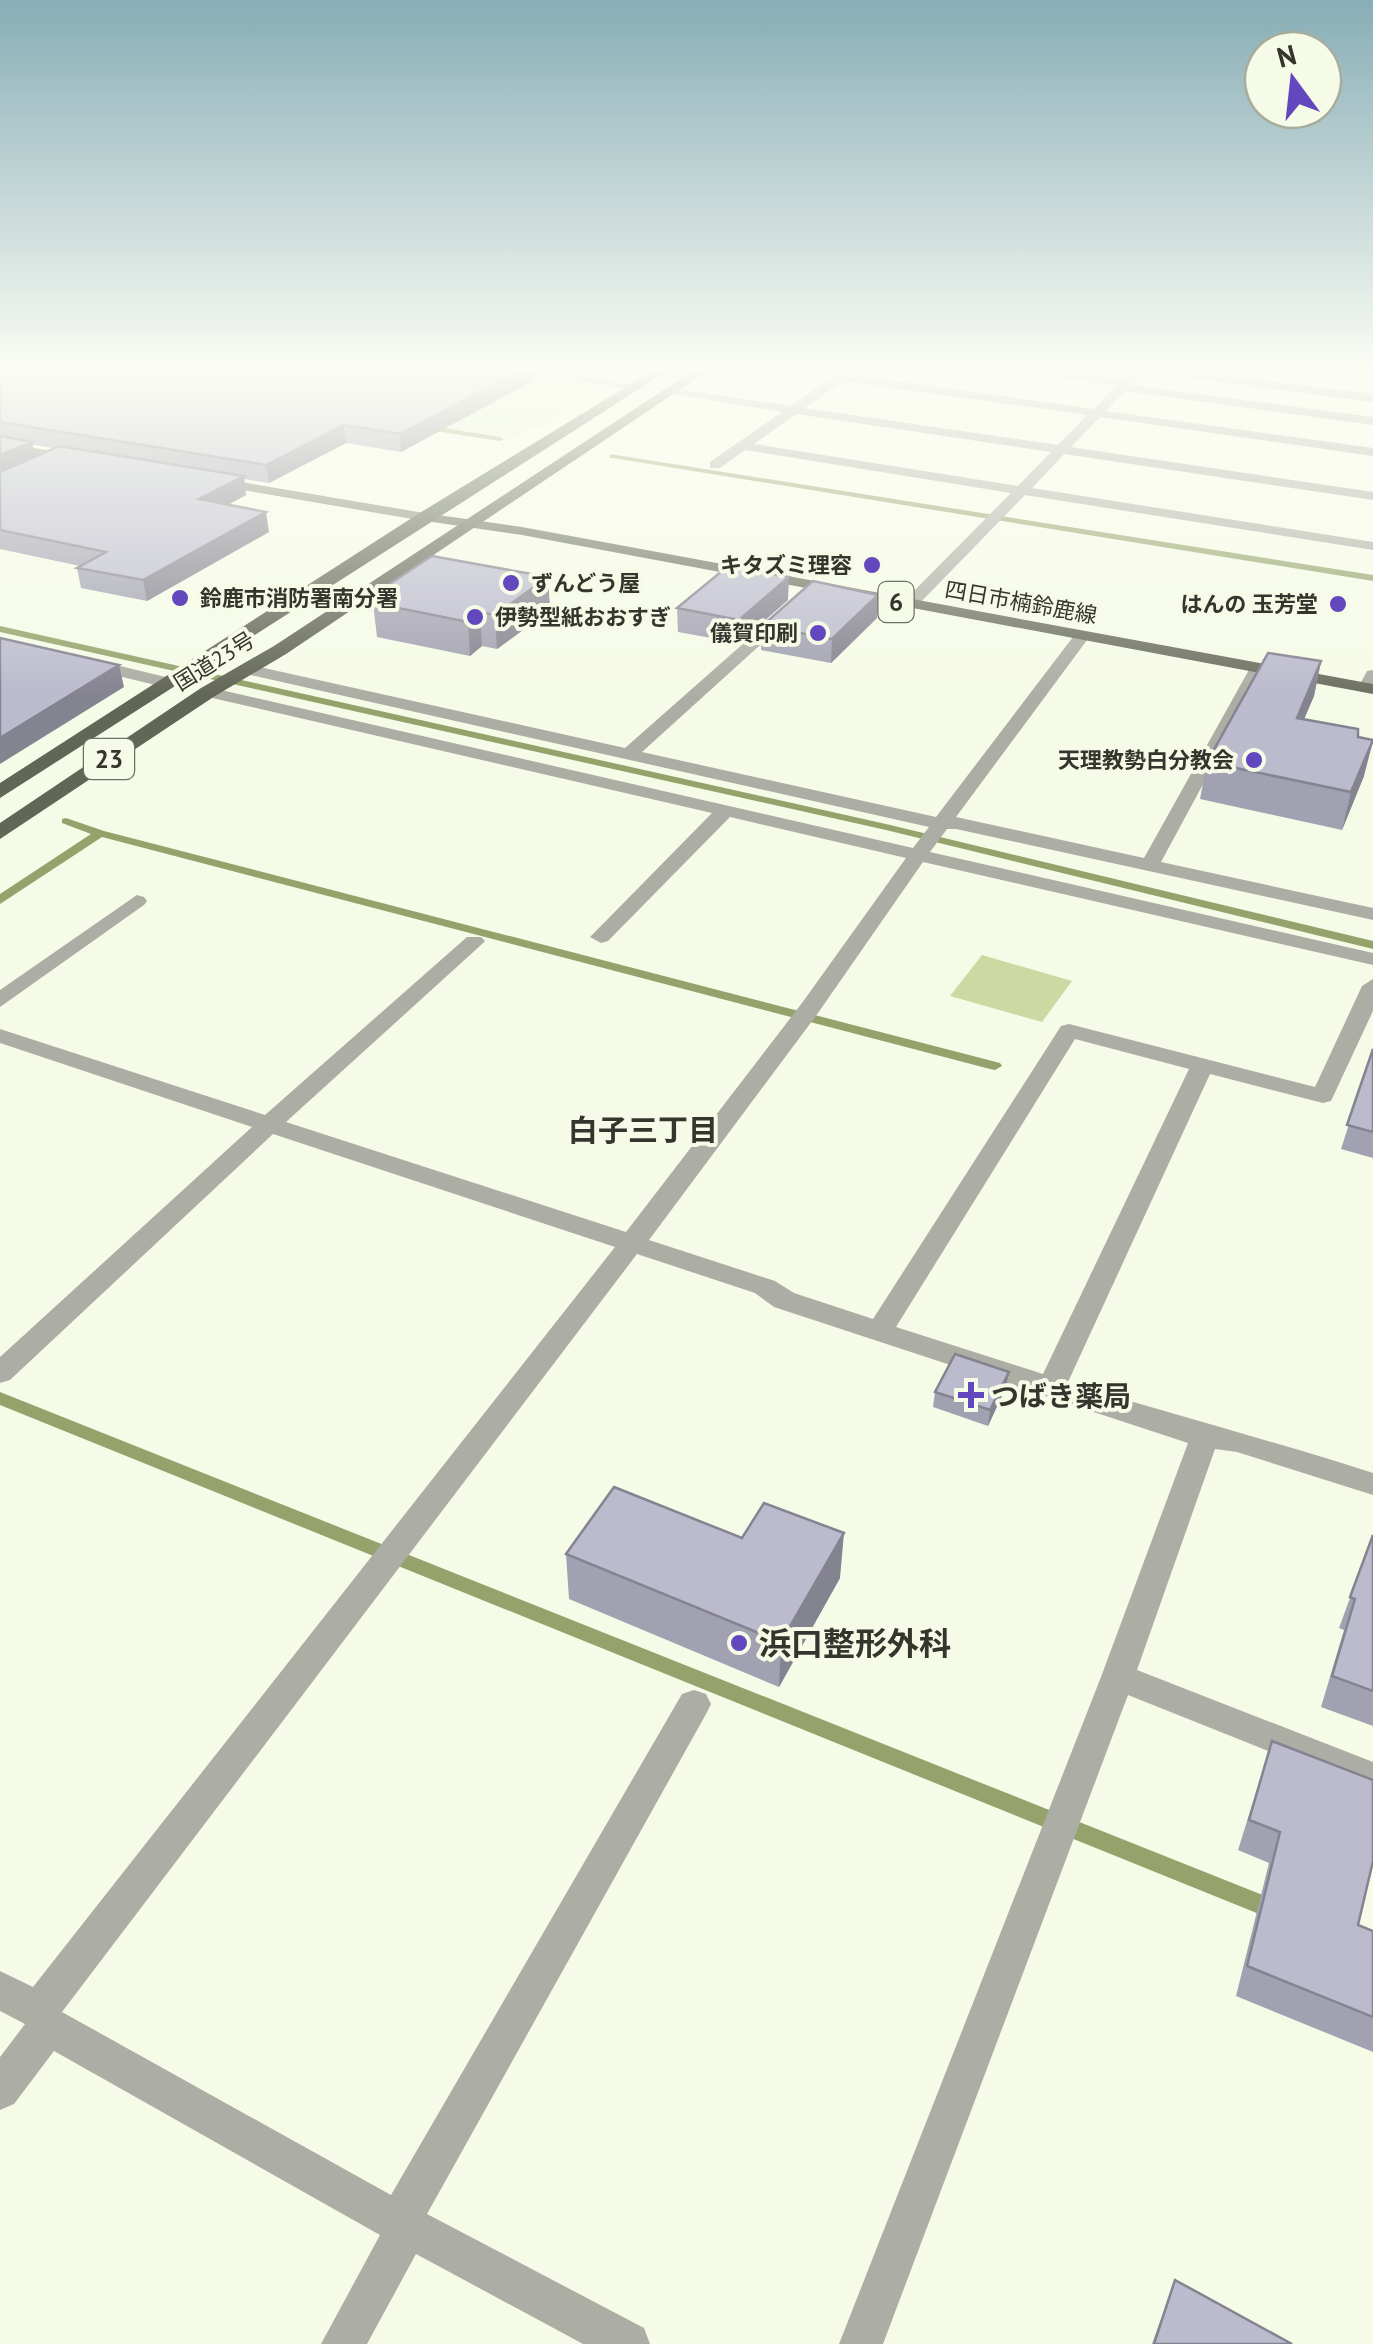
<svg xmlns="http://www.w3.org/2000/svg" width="1373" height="2344" font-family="'PT Sans','Noto Sans JP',sans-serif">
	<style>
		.built { fill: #e8f0d5 }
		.green { fill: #ccd9a2 }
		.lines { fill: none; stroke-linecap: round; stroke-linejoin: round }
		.stream { fill: #95a26b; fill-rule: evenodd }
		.minor { fill: #acaea6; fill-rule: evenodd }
		.secondary { fill: #878a7e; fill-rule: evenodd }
		.primary { fill: #6d7162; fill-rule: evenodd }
		.trunk { fill: #626656; fill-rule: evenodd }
		.wall { fill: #a2a1b1; fill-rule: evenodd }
		.shaded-wall { fill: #848390 }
		.building { fill: #bcbbce; stroke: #848390; stroke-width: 2.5 }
		.poi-dot { fill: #6347bf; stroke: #f6fbe7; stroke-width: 4 }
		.labels { text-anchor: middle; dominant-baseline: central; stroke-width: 8; stroke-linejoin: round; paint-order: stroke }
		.far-poi-label { font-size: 22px; font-weight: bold; fill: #34362e; stroke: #f6fbe7; text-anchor: end }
		.far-street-label { font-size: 22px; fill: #34362e; stroke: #f6fbe7 }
		.shield { fill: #f6fbe7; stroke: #6e7166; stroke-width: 2.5 }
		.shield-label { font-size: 25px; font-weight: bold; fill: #34362e }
		.poi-label { font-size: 28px; font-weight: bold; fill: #34362e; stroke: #f6fbe7; text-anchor: start }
		.neighbourhood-label { font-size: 30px; font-weight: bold; fill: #34362e; stroke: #f6fbe7 }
		.near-poi-label { font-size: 32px; font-weight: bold; fill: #34362e; stroke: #f6fbe7; text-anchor: start }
	</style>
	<rect width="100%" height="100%" fill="#f6fbe7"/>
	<path class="built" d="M491 368 613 386 540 429 531 428 513 439 331 409Z"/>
	<path class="green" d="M982 955 1072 981 1042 1022 950 996Z"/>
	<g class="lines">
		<path class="stream" d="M425 425 500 437 504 439 500 441 422 429Z
			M610 454 1373 575V581L613 458H610Z
			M0 626 886 824 1373 941V949L886 830 0 632Z
			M66 818 104 831 1000 1063 1002 1066 995 1070 990 1069 102 837 0 904V894L91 834 62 823V819Z
			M0 1392 1285 1904 1288 1911 1285 1918 1277 1921 1269 1918 0 1405Z"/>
		<path class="minor" d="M509 368H538L643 387 637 391Z
			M846 368H860L852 375 1094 409 1116 386 998 368H1031L1122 380 1131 368H1165L1373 394V402L1143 372 1131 385 1373 417V425L1125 391 1106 411 1373 448V456L1100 417 1071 447 1373 492V500L1064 454 1032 488 1373 542V550L1025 495 916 607H904V601L1011 493 745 450 720 468H710V462L782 412 664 392 670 388 791 406ZM843 381 1087 415 1058 445 805 408ZM796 414 1051 452 1018 486 754 444Z
			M778 613 792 616 642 752 936 817 1076 633 1082 631 1090 636 956 817 1144 858 1250 668 1258 663 1266 668 1161 862 1373 908V920L956 829H947L930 852 1373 953V965L923 862 818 1013 649 1240 775 1281 794 1293 873 1319 1061 1026 1069 1024 1315 1087 1362 986 1373 979V1011L1331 1101 1323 1103 1210 1074 1068 1382C1169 1414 1271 1440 1373 1473V1495L1237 1452 1215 1449 1137 1670 1373 1762V1793L1128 1695 883 2344H839L1101 1677 1188 1443 774 1307 755 1293 637 1254 62 2012 391 2195 682 1694 694 1690 706 1694 711 1704 706 1714 427 2214 644 2328 650 2344H583L416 2254 367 2344H321L380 2235 54 2051 14 2104 0 2110V2057L25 2024 0 2011V1971L33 1987 615 1247 273 1134 10 1380 0 1383V1357L252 1127 0 1043V1029L265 1115 467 937H481L485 941 481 945 286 1122 626 1232 802 1003 906 858 730 817 608 941 601 943 590 937 594 933 712 813 208 697 199 692 208 687 913 848 929 827 246 674 238 669 246 664 625 748ZM1075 1039 1189 1069 1043 1374 896 1327Z
			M91 659 174 679 176 683 168 688 85 668 83 664Z
			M1373 670V692H1361L1358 688 1367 671Z
			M137 895 144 897 147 901 144 905 0 1007V990Z"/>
		<path class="secondary" d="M0 442 74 455 81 459 74 463 0 450Z
			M212 477 424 513 431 517 424 521 207 484V478Z"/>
		<path class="primary" d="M424 513 522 527 1373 684V694L522 535 419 520 417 517Z"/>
		<path class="trunk" d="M657 368H672L0 798V783L418 514Z
			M697 368H712L286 654 215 696 0 839V823L201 688 274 646Z"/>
	</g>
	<path class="wall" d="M0 368 540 377 401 452 346 443 269 483 244 479 246 495 228 505 269 532 147 601 81 588 77 568 80 566 0 549ZM33 445H35L54 448 35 456Z
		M559 368H599L590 374Z
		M548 577 550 610 497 649 482 646 470 656 377 637 373 603 383 597 382 589Z
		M878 595 877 618 831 663 761 650 762 626Z
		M788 600 739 643 678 632 677 608Z
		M1321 661 1314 696 1304 719 1364 776 1342 830 1200 799 1207 762Z
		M1373 1049V1158L1341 1149Z
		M1006 1387 988 1426 933 1407 935 1392Z
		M1373 1535V1726L1321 1707 1344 1630 1339 1628Z
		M566 1554 840 1578 779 1687 569 1599Z
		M1272 1741 1358 1925 1373 1931V2052L1236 1996 1269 1863 1238 1850Z
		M1175 2280 1292 2344H1152Z"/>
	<path class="shaded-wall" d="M525 368H540V377L401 452 400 434Z
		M344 425 346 443 269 483 266 465Z
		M32 442 36 460 0 476V455Z
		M244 476 246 495 202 518 199 499Z
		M266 512 269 532 147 601 143 580Z
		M548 577 550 610 497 649 495 615Z
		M789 577 788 600 739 643V620Z
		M878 595 877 618 831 663 832 639Z
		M480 612 482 646 470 656 468 622Z
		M1321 661 1314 696 1289 754 1297 718Z
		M119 665 124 687 0 764V738Z
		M1373 741 1364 776 1342 830 1351 792Z
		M1009 1372 1006 1387 988 1426 990 1410Z
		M844 1533 840 1578 779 1687 781 1642Z"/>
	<path class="building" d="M0 368H525L400 434 344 425 266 465 0 422Z
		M0 436 32 442 0 455Z
		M59 446 244 476 199 499 266 512 143 580 77 568 106 552 0 530V472Z
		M432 556 548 577 495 615 480 612 468 622 373 603 392 591 382 589Z
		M728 566 789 577 739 620 677 608Z
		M813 581 878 595 832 639 762 626Z
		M0 638 119 665 0 738Z
		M1268 653 1321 661 1297 718 1358 729V737L1373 740 1351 792 1207 762Z
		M1373 1049V1132L1347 1125Z
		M955 1354 1009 1372 990 1410 935 1392Z
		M614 1487 742 1538 764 1503 844 1533 781 1642 566 1554Z
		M1373 1535V1691L1332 1676 1355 1599 1350 1597Z
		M1272 1741 1373 1780V1861L1358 1925 1373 1931V2017L1247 1966 1280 1832 1249 1820Z
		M1175 2280 1292 2344H1154Z"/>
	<linearGradient id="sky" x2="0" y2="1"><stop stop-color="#87adb6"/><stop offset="0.53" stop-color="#fbfdf4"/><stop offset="1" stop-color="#fbfdf4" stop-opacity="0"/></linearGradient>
	<rect width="1373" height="696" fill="url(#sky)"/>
	<g class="poi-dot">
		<circle cx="872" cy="565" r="10"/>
		<circle cx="511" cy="583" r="10"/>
		<circle cx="180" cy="598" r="10"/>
		<circle cx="1338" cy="604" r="10"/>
		<circle cx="475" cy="617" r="10"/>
		<circle cx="818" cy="633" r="10"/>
		<circle cx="1254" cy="760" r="10"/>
		<path d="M966 1380h10v10h10v10h-10v10h-10v-10h-10v-10h10z"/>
		<circle cx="739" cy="1643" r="10"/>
	</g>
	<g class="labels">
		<g class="far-poi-label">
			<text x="852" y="565">キタズミ理容</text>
			<text x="531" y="583" text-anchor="start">ずんどう屋</text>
			<text x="200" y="598" text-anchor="start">鈴鹿市消防署南分署</text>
			<text x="1318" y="604">はんの 玉芳堂</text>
			<text x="495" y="617" text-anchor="start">伊勢型紙おおすぎ</text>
			<text x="798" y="633">儀賀印刷</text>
			<text x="1234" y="760">天理教勢白分教会</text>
		</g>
		<g class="far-street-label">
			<text transform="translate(1021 602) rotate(10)">四日市楠鈴鹿線</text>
			<text transform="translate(214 661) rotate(-32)">国道23号</text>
		</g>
		<g class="shield">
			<rect x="878.5" y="582" width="35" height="40" rx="8"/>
			<rect x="84" y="739" width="50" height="40" rx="8"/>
		</g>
		<g class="shield-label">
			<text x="896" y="602">6</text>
			<text x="109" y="759">23</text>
		</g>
		<g class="poi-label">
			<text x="991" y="1395">つばき薬局</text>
		</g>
		<g class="neighbourhood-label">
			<text x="643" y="1129">白子三丁目</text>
		</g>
		<g class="near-poi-label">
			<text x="759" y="1643">浜口整形外科</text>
		</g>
	</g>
	<g transform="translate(1293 80) rotate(345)"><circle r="48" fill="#f6fbe7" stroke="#a8ac9d" stroke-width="2.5"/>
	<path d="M0-8L18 38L0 25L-18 38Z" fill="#6347bf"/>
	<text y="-15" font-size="28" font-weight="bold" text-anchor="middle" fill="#34362e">N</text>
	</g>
</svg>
